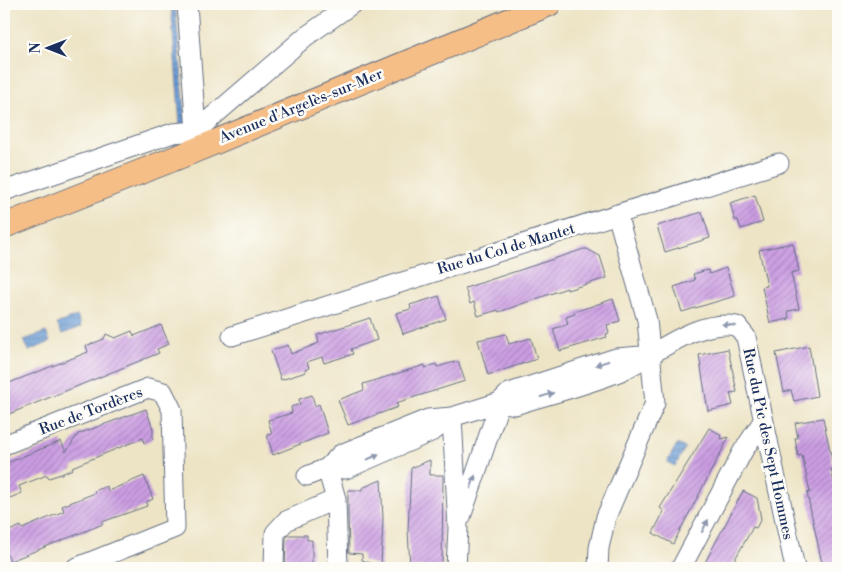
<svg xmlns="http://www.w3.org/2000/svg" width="842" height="572" font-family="'Libre Bodoni',serif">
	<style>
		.water { fill: url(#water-rules); stroke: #44669a }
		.building { fill: url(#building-hatch) }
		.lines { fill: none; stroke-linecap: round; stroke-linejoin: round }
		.minor-casing { stroke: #646e82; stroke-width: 21 }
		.major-casing { stroke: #646e82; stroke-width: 26 }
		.minor { stroke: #fff; stroke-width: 19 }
		.major { stroke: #f6be87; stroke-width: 24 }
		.oneway { fill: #8d97ae }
		.labels { text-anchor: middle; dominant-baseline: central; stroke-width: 5; stroke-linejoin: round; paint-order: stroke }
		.street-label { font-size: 15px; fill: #1b2f5e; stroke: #fdfcf7 }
	</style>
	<defs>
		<pattern id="water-rules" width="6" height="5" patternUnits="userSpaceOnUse" patternTransform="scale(1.25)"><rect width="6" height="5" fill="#6c9dd6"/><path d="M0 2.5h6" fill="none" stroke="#5880b1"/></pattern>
		<pattern id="building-hatch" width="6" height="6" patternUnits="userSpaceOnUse" patternTransform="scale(1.25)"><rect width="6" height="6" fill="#cc9ee3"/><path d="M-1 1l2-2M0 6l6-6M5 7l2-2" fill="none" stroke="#a581bb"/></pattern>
	</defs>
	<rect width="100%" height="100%" fill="#fdfcf7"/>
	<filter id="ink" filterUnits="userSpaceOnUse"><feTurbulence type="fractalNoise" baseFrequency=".02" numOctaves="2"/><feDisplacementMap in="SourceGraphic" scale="10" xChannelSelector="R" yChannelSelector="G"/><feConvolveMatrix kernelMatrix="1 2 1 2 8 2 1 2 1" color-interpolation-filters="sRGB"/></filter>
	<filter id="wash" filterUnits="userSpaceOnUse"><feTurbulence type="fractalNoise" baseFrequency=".0096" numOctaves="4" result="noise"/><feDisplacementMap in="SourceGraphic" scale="20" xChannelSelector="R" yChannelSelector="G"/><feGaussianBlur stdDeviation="1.12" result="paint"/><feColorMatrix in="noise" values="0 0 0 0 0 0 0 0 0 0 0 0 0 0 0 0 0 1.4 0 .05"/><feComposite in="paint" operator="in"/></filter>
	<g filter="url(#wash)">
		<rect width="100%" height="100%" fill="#ede4c5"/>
		<path class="water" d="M171 4H175L186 125 178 146 173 148 180 125Z
			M77 316 81 327 62 334 57 324Z
			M46 332 50 342 29 351 24 340Z
			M677 444 685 448 675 466 667 462Z"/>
		<g id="blocks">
			<path class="building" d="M755 195 763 222 741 229 738 220H735L730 203Z
				M702 212 710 238 665 252 657 226Z
				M793 243 799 271 791 273 799 309 788 311 789 319 770 323 762 287 767 286 759 250Z
				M584 249H587L600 256 607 278 567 290V288L499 312 498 310 478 316 474 302 470 304 465 288Z
				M726 268 735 296 682 312 674 287 695 280 693 274 708 270 709 274Z
				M439 296 446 319 403 334 396 313 411 309 410 305Z
				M613 299 620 321 607 325 609 333 606 334 607 337 560 351 553 329 568 324 566 317 575 314 574 312Z
				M370 318 377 340 351 349 353 354 324 363 322 357 307 362 309 368 305 370 306 372 281 380 271 351 288 345 291 354 319 343 317 335Z
				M161 325 169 344 157 349 159 353 9 414 4 401V385L88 352 86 346 104 339 106 334 115 338 132 331 134 336Z
				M506 334 509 344 531 338 537 359 488 375 478 340Z
				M809 346 817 396 794 401 791 390 784 392 776 353Z
				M728 349 737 392 730 393 733 405 708 411 699 355Z
				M458 361 465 381 396 403 398 407 348 425 338 400 364 390 363 384 425 365V368L436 364 437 367Z
				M312 395 315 406 319 404 320 407 328 433 273 455 267 435 272 434 268 420 292 413 291 407 300 404 299 399Z
				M146 409 153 429V439L144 443 143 438 72 467 73 469 61 474 49 478 47 475 19 486 22 493 10 498 4 484V464L61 441 66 452 78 434Z
				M823 418 834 469H831L838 501V568H823L807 493 810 492 802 455 798 456 795 438H798L795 423Z
				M709 428 720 434 721 439 729 437 673 544 653 533 664 511 660 508Z
				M430 460V475H443L442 566 410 568 408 530 411 468Z
				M144 476 153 499 146 502 147 506 102 522 103 524 10 561 8 555 4 556V533L21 526 22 529 64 511 62 506 95 493 94 491 107 486 108 491Z
				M381 480 383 518 381 567 362 560V554L349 553 348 511V490H362V488Z
				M743 491 757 498 761 519 756 528 753 527 730 568H702Z
				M288 535H307V540H312V568H285L286 538Z"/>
		</g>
	</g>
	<g filter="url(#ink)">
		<use href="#blocks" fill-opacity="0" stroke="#646e82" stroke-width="1"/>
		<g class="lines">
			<g class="minor-casing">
				<path id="minor" d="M196 139V131L211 118 305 37 352 4
					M4 191 173 133 196 131 187 4
					M232 336 779 163
					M500 402 515 405C549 394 587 385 621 371 656 355 696 318 737 326L746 337 795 568
					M452 417 458 528 456 568
					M4 445 148 388 163 392 172 410 175 528 75 568
					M327 468 346 469 433 431 452 417
					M327 468 336 499 338 568
					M307 476 327 468 341 454 428 419 452 417 500 402 509 393 616 358 641 356
					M461 517 500 402
					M274 568 275 533 286 521 336 499
					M598 568 599 548 606 517 655 403 647 320 617 214
					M681 568 743 451 763 421"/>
			</g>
			<g class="major-casing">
				<path id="major" d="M4 226 191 152 549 4"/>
			</g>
			<use href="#minor" class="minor"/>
			<use href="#major" class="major"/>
		</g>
		<defs><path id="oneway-solid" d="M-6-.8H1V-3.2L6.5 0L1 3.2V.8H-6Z" transform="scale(1.25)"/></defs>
		<g class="oneway">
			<use href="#oneway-solid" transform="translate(729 325) rotate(-173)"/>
			<use href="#oneway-solid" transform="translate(602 363) rotate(162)"/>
			<use href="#oneway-solid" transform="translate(547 395) rotate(-18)"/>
			<use href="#oneway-solid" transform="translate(373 457) rotate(-24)"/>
			<use href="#oneway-solid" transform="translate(473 482) rotate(-71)"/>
			<use href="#oneway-solid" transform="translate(705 526) rotate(-63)"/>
		</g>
	</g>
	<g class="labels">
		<g class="street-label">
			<text transform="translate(301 106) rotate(-22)">Avenue d'Argelès-sur-Mer</text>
			<text transform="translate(506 249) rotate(-17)">Rue du Col de Mantet</text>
			<text transform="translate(91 411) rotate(-21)">Rue de Tordères</text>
			<text transform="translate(768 444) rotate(78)">Rue du Pic des Sept Hommes</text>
		</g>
	</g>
	<rect width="842" height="572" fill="none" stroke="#fdfcf7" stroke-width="20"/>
	<g transform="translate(48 48) rotate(270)" stroke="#fdfcf7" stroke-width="4" paint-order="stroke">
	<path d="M0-4L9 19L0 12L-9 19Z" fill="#1b2f5e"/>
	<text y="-8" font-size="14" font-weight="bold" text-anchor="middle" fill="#1b2f5e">N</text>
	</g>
</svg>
